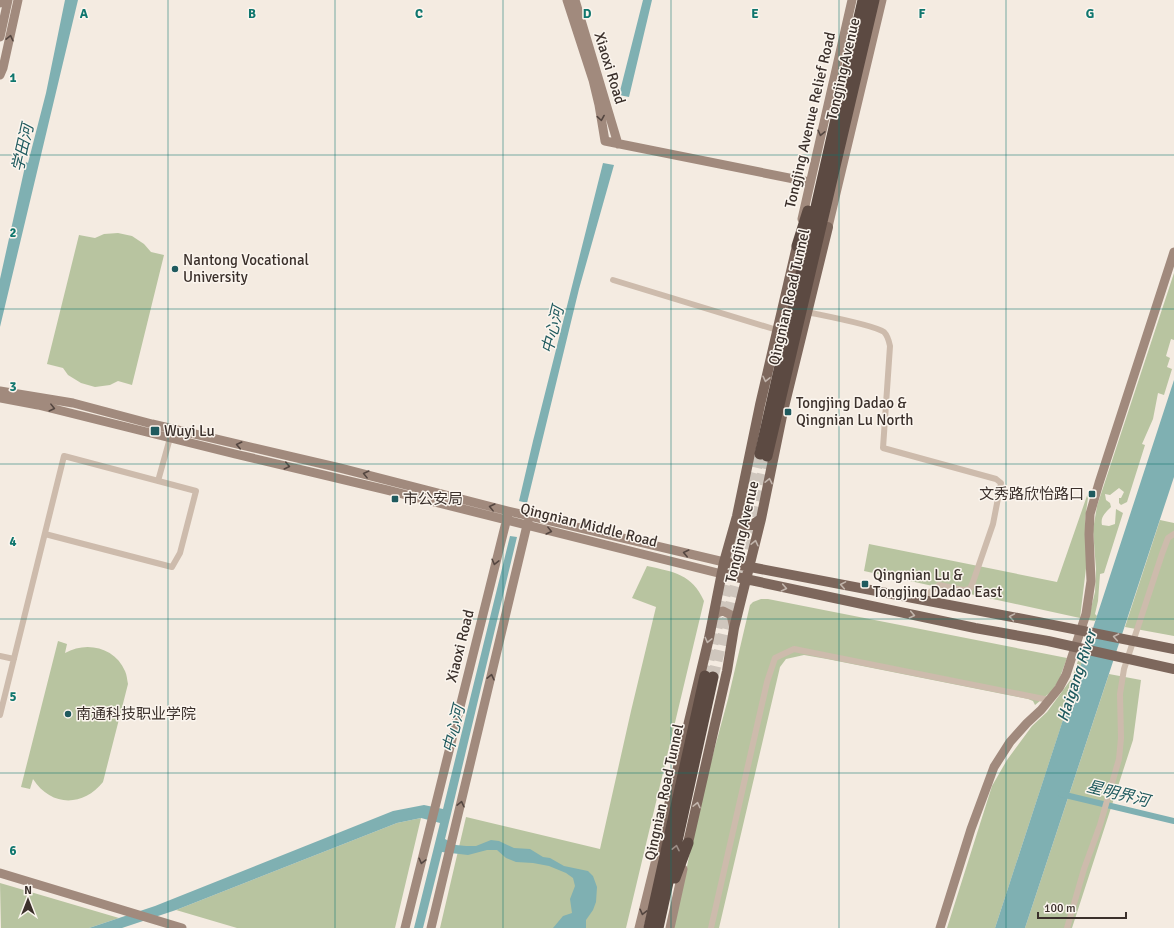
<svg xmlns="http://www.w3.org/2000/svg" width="1174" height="928" font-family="Signika,'Noto Sans SC',sans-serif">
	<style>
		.green { fill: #b8c4a0 }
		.water { fill: #7fb0b2 }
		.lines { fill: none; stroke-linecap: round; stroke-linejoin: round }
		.canal { stroke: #7fb0b2; stroke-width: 6 }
		.highway-tunnel { stroke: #cfc6bd; stroke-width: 11; stroke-dasharray: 11 5.5; stroke-linecap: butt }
		.street { stroke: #cdbbac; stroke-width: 6 }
		.secondary { stroke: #a18a7d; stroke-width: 9 }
		.primary { stroke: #7d675c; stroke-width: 10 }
		.highway { stroke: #5c4a42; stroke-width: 11 }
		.oneway { stroke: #544640 }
		.oneway2 { stroke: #c2b5ac }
		.oneway3 { stroke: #9c8e87 }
		.grid { fill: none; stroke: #0f766e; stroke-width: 1; stroke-opacity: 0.55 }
		.poi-dot { fill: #1f5a5e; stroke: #fbf5ee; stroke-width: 1.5 }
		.labels { text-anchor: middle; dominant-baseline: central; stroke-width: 3; stroke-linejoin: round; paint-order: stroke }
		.street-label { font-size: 15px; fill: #3b302b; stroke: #fbf5ee }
		.poi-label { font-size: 15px; fill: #3b302b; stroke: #fbf5ee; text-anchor: start }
		.water-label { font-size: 16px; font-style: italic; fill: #1f5a5e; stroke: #fbf5ee }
		.grid-label { font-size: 13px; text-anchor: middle; font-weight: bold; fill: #0f766e; stroke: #fbf5ee; stroke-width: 3; stroke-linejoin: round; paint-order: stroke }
	</style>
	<rect width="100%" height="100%" fill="#f4ebe1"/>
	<path class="green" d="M118 233 132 236 144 244 151 252 164 255 132 385 118 381 110 385 95 387 81 383 68 375 63 368 47 364 79 235 95 238 104 234Z
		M1174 273V340L1171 339 1166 356 1170 358 1167 367 1172 369 1164 395 1158 393 1153 419 1142 444 1145 445 1127 502 1121 505 1119 503V498H1121L1124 492 1119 488 1110 495 1105 494 1106 500 1110 503 1111 507C1106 512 1100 517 1102 525L1109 526 1115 524 1116 509 1123 513 1104 573 1100 574 1098 601 1095 614 1097 616 1095 621 1088 620 1095 592 1096 569 1093 530 1097 506Z
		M1089 490 1085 520 1087 560 1080 618 864 571 869 544 1057 582Z
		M1160 520 1174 523V636L1125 627Z
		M647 566C674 572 692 574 704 601L626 928H440L466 817 600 849 631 711 656 607 632 598Z
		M761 599H768L1067 658 1059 680 1052 691 1035 705 1033 701 1028 699 827 659 804 655 786 659 780 667 719 928H674L702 795 728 699 750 605 753 602Z
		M58 641 67 644 65 653C86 641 115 647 125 671 127 675 127 680 128 684L103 782C83 807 51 807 33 779L30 789 21 787Z
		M1079 658 1083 659 995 928H947L992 786 1007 760 1032 726 1047 712 1072 678Z
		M1109 674 1141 680 1133 740 1072 928H1025Z
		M421 818 395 928H237L176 910 397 823Z
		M0 883 119 918 89 928H1Z"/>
	<path class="water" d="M65 0H78L0 327V279L26 162 28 163 46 93Z
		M643 0H652L629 97 619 95Z
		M603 163 614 165 579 289 527 503 519 501 533 441Z
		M1174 380V477L1025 928H995Z
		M510 536 517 537 445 839 456 845 466 846H476L491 840 499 841 514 848 530 849 543 857 550 858 564 866 588 871 593 876 597 887 596 902 593 910 586 920V928H553L563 916 572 913 570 899 575 886 573 878 566 873 549 866 533 863 516 862 506 858 497 850H487L468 855 442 852 423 928H414L440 823 421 818 397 823 176 910 122 928H89L155 906 393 811 424 805 443 809Z"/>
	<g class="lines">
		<path class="canal" d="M1061 794 1174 821"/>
		<path class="highway-tunnel" d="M705 676 760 454
			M713 677 767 456"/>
		<path class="street" d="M613 280 777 330
			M807 312C821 315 875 325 884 332 888 336 889 341 890 346L883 448 996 479 1001 483 993 524 973 582 970 589 963 590 939 585 920 600
			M158 481 170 438
			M0 656 14 659
			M0 715 64 456 196 491 180 553 172 567 45 534
			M711 928 767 682 775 658 794 649 1049 700
			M1067 928 1084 869 1100 825 1119 759 1121 738 1120 694 1124 669 1162 554 1168 538 1174 534"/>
		<path class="secondary" d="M567 0 593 80 599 105 605 141 809 182
			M575 0 618 144
			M0 3 1 0
			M0 37 8 0
			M0 75 3 68 18 0
			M802 219 852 0
			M828 227 882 0
			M0 391 73 403 152 424 340 468 508 511 724 562
			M0 398 38 405 235 454 387 490 722 574
			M713 618 717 613 723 611 731 615 734 628
			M0 873 182 928
			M405 928 508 514
			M431 928 528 521
			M639 928 659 847
			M670 928 683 869
			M940 928 971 829 994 767 1010 742 1027 723 1041 710 1059 688 1066 675 1086 614 1091 581 1089 534 1090 514 1099 483 1174 252"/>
		<path class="primary" d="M737 516 738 521 744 525H752L761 519
			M724 562 1028 620 1174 649
			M722 574 975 628 1048 641 1174 669
			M688 843 727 671 734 628 761 519 783 411 828 227
			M659 847 709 638 724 562 737 516 760 405 797 246"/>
		<path class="highway" d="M797 246 808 211
			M760 454 863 0
			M767 456 874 0
			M675 878 688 843
			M649 928 705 676
			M658 928 713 677"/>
	</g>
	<defs><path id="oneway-chevron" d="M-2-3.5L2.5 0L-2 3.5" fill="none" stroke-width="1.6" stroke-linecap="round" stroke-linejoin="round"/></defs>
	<g class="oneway">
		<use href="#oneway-chevron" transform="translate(10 38) rotate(-77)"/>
		<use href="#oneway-chevron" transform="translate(601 118) rotate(81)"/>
		<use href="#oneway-chevron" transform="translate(821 133) rotate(103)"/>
		<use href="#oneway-chevron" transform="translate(52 408) rotate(14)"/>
		<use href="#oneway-chevron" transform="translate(239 445) rotate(-167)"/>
		<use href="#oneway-chevron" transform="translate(287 466) rotate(13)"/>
		<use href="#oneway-chevron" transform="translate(366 474) rotate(-166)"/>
		<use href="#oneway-chevron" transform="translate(492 507) rotate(-166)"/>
		<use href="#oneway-chevron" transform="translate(549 531) rotate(14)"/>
		<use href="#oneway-chevron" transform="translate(686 553) rotate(-167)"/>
		<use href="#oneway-chevron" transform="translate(495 562) rotate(104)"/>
		<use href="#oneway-chevron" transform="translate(491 677) rotate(-77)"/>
		<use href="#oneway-chevron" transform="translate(461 804) rotate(-77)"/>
		<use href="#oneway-chevron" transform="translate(422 861) rotate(104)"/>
		<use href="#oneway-chevron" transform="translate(643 912) rotate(104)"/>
	</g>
	<g class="oneway2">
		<use href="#oneway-chevron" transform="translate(766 379) rotate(103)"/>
		<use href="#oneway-chevron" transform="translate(769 481) rotate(-78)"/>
		<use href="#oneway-chevron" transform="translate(755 543) rotate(-77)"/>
		<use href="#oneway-chevron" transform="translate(843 585) rotate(-170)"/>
		<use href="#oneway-chevron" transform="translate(784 588) rotate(12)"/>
		<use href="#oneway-chevron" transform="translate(912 615) rotate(12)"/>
		<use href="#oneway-chevron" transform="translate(1012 617) rotate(-170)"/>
		<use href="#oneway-chevron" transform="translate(1116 637) rotate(-169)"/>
		<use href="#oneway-chevron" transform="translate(708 640) rotate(104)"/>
		<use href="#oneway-chevron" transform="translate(697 805) rotate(-77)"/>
	</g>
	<use class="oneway3" href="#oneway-chevron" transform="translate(676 848) rotate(-78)"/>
	<path class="grid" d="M168 0V928M335 0V928M503 0V928M671 0V928M839 0V928M1006 0V928M0 155H1174M0 309H1174M0 464H1174M0 619H1174M0 773H1174"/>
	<g class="poi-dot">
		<circle cx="175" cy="269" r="4"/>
		<rect x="784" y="408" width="8" height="8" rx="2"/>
		<rect x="150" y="426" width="10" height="10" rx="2"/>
		<rect x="1088" y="490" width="8" height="8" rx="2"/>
		<rect x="391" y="495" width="8" height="8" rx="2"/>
		<rect x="861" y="580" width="8" height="8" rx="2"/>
		<circle cx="68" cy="714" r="4"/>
	</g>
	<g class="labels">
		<g class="street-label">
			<text transform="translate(610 68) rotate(73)">Xiaoxi Road</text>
			<text transform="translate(843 69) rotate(-77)">Tongjing Avenue</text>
			<text transform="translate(810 120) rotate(-77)">Tongjing Avenue Relief Road</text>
			<text transform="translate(789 297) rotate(-77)">Qingnian Road Tunnel</text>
			<text transform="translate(589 525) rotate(14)">Qingnian Middle Road</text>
			<text transform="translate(742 532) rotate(-77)">Tongjing Avenue</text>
			<text transform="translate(460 646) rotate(-76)">Xiaoxi Road</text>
			<text transform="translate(664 792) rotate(-78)">Qingnian Road Tunnel</text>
		</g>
		<g class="poi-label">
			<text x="183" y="260">Nantong Vocational<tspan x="183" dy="17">University</tspan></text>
			<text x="796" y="403">Tongjing Dadao &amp;<tspan x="796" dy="17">Qingnian Lu North</tspan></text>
			<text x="164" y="431">Wuyi Lu</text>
			<text x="1084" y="494" text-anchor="end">文秀路欣怡路口</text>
			<text x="403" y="499">市公安局</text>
			<text x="873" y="575">Qingnian Lu &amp;<tspan x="873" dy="17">Tongjing Dadao East</tspan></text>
			<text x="76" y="714">南通科技职业学院</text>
		</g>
		<g class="water-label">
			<text transform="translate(23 148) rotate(-77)">学田河</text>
			<text transform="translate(553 330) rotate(-76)">中心河</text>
			<text transform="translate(1077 676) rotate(-72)">Haigang River</text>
			<text transform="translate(454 729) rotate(-76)">中心河</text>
			<text transform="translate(1118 794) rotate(14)">星明界河</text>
		</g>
	</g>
	<g class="grid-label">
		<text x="84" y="18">A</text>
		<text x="252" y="18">B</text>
		<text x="419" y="18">C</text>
		<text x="587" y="18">D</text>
		<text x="755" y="18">E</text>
		<text x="922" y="18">F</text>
		<text x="1090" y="18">G</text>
		<text x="13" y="82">1</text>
		<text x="13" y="237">2</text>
		<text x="13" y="391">3</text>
		<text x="13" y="546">4</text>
		<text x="13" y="701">5</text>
		<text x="13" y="855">6</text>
	</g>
	<g transform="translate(28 900)" stroke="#fbf5ee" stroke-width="3" paint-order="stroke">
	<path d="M0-3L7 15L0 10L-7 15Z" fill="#3b302b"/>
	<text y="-6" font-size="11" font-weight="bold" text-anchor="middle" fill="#3b302b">N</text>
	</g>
	<path d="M1038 912v6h88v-6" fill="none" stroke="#3b302b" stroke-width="2"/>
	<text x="1044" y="912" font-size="12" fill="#3b302b" stroke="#fbf5ee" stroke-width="3" paint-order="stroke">100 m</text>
</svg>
